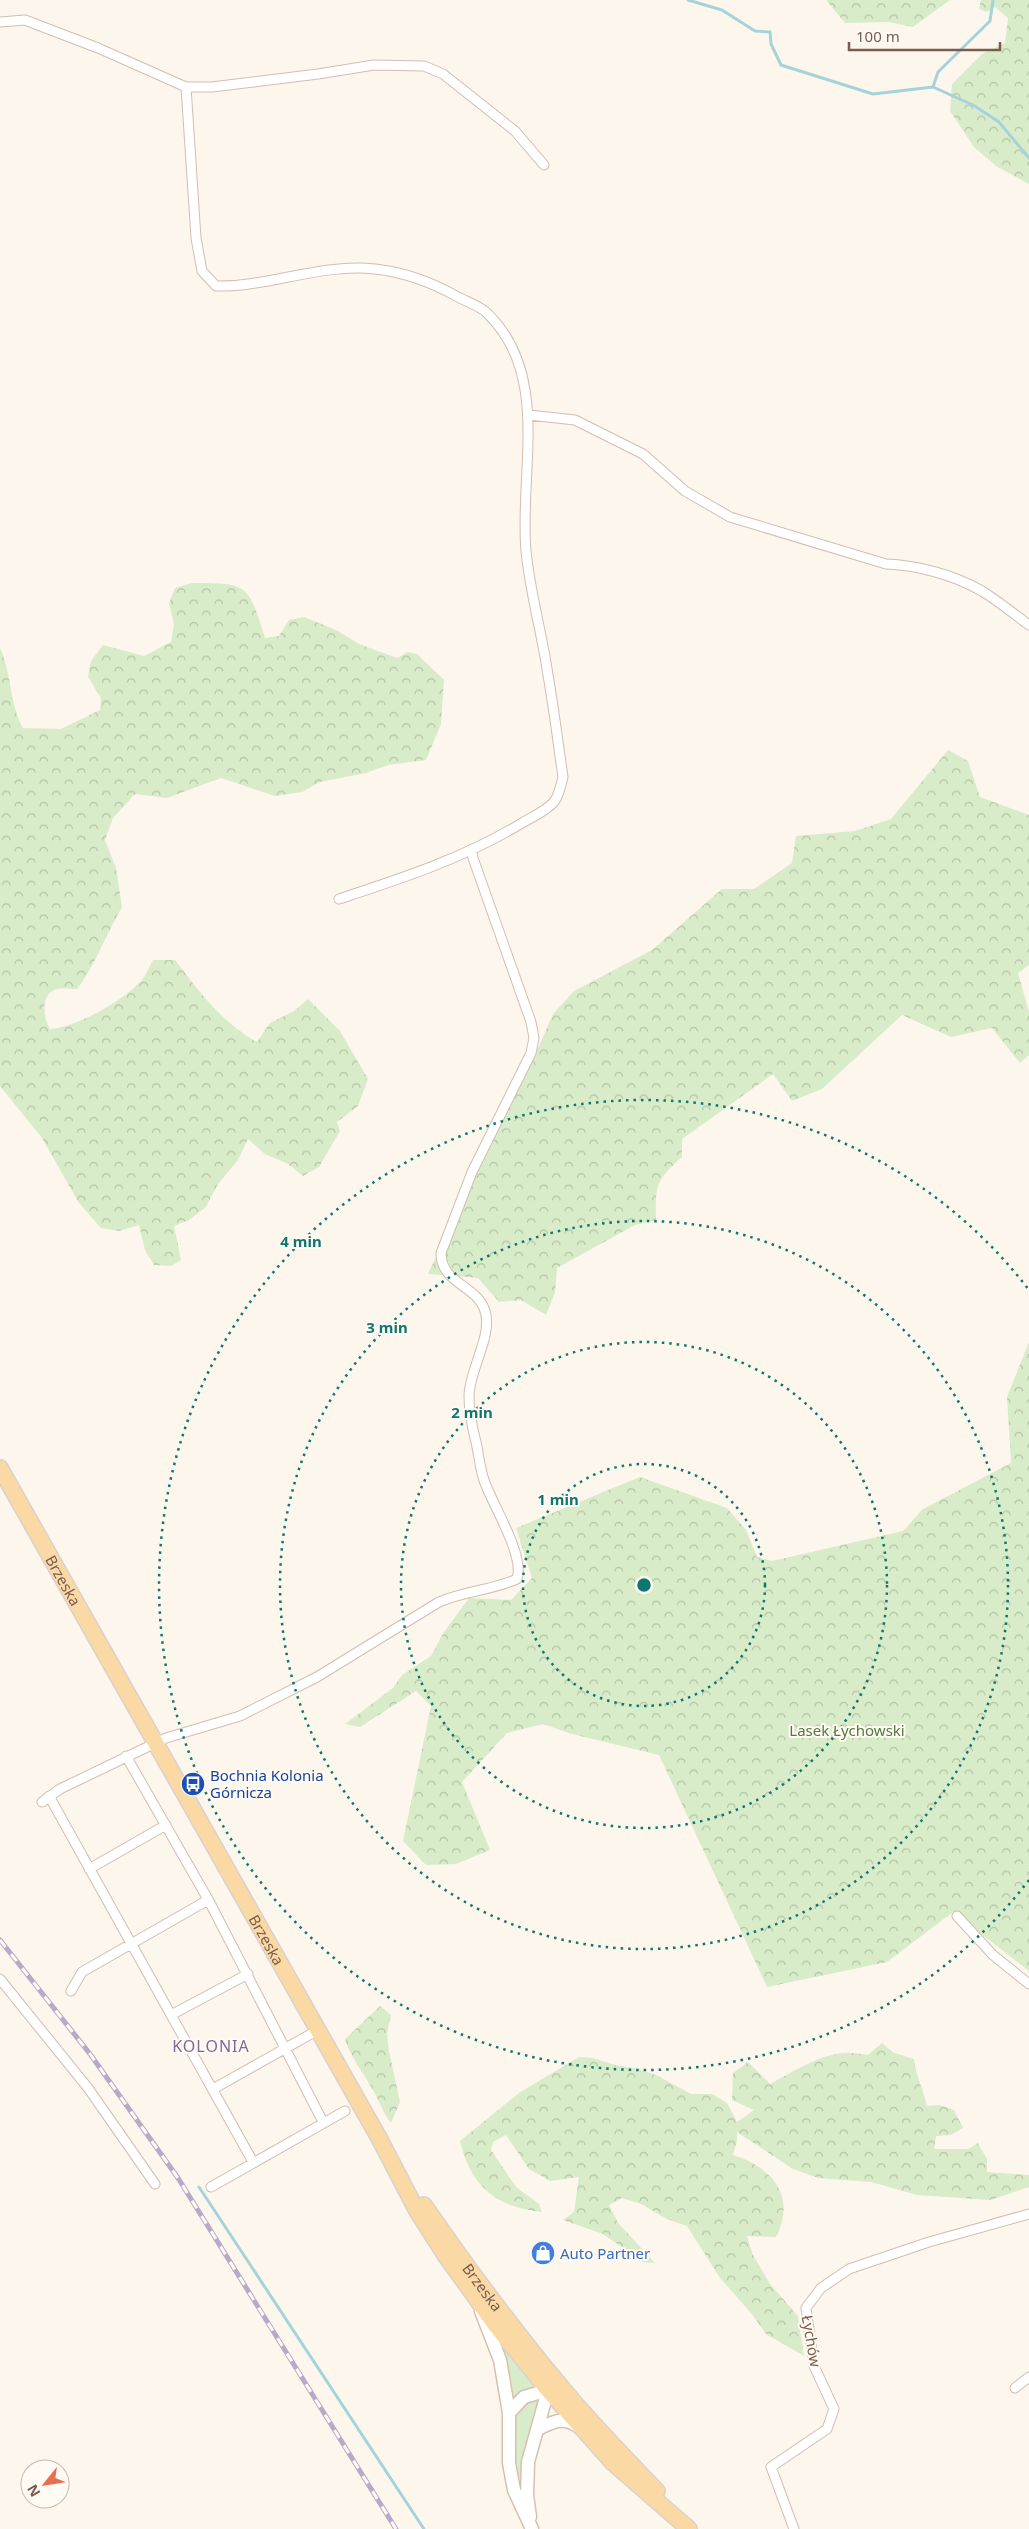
<svg xmlns="http://www.w3.org/2000/svg" width="1029" height="2529" font-family="'Noto Sans',sans-serif">
	<style>
		.grass { fill: #d8ecc9 }
		.forest { fill: url(#forest-crowns) }
		.lines { fill: none; stroke-linecap: round; stroke-linejoin: round }
		.stream { stroke: #a5d3da; stroke-width: 3 }
		.street-casing { stroke: #d1beb0; stroke-width: 11 }
		.secondary-casing { stroke: #d6c0b0; stroke-width: 15 }
		.primary-casing { stroke: #dad1cd; stroke-width: 18 }
		.street { stroke: #fff; stroke-width: 9 }
		.secondary { stroke: #fff; stroke-width: 12 }
		.primary { stroke: #fbd9a5; stroke-width: 15 }
		.rail-casing { stroke: #b9a8c9; stroke-width: 5 }
		.rail { stroke: #fffaf3; stroke-width: 3; stroke-dasharray: 9; stroke-linecap: butt }
		.ring { fill: none; stroke: #0f766e; stroke-width: 2.5; stroke-dasharray: 2.5 5 }
		.labels { text-anchor: middle; dominant-baseline: central; stroke-width: 4; stroke-linejoin: round; paint-order: stroke }
		.street-label { font-size: 15px; fill: #7a5c4d; stroke: #fffaf3 }
		.park-label { font-size: 15px; fill: #537a41; stroke: #fffaf3 }
		.transit-label { font-size: 15px; fill: #164399; stroke: #fffaf3; text-anchor: start }
		.shop-label { font-size: 15px; fill: #366cbe; stroke: #fffaf3; text-anchor: start }
		.neighbourhood-label { font-size: 16px; letter-spacing: 1px; fill: #846695; stroke: #fffaf3 }
		.centre { fill: #0f766e; stroke: #fffaf3; stroke-width: 2.5 }
		.ring-label { font-size: 15px; text-anchor: middle; font-weight: bold; fill: #0f766e; stroke: #fffaf3; stroke-width: 4; stroke-linejoin: round; paint-order: stroke }
	</style>
	<defs>
		<pattern id="forest-crowns" width="20" height="18" patternUnits="userSpaceOnUse" patternTransform="scale(1.25)"><rect width="20" height="18" fill="#d8ecc9"/><path d="M2 6a3 3 0 1 1 6 0M12 15a3 3 0 1 1 6 0" fill="none" stroke="#b4c2a5"/></pattern>
	</defs>
	<rect width="100%" height="100%" fill="#fdf6ec"/>
	<path class="grass" d="M501 2342 537 2386 526 2391 512 2401 508 2368Z
		M541 2395 523 2456 520 2492C514 2476 508 2424 518 2410 522 2403 533 2399 541 2395Z"/>
	<path class="forest" d="M826 0H950L913 27 888 22 845 23Z
		M981 0H1029V184L996 166 974 147 950 111 952 84 982 54 1005 43 1008 18 995 7 987 12 979 9Z
		M192 583C249 583 248 584 265 638L279 636 289 620 304 617 336 630 359 644 397 658 408 652 417 654 444 680 441 724 426 760 388 765 366 773 320 782 302 792 275 796 221 778 167 798 135 794 113 818 105 840 116 868 122 907C106 934 96 964 77 989 71 989 63 988 57 989 40 993 43 1018 50 1029 77 1027 128 999 144 977 147 972 150 966 153 960H175C199 991 222 1023 257 1042L270 1023 294 1011 308 999 340 1031 368 1079 358 1106 337 1122 340 1131 319 1167 303 1176 288 1164 265 1154 248 1139 238 1160 218 1184 206 1207 189 1220 174 1226 181 1260 171 1266 154 1265 145 1250 139 1225 119 1231 101 1228 79 1203 42 1138 0 1086V648C12 674 9 703 23 728L61 729 100 710 101 698 88 677 91 661 103 645 144 656 171 642 174 624 169 603 175 588Z
		M948 750 968 761 980 797 1029 815V965L1018 973 1029 1012V1055L1020 1063 992 1028 951 1037 902 1015 822 1089 792 1101 773 1074 682 1139V1157C656 1180 655 1186 656 1220L635 1225 557 1268 555 1293 546 1315 521 1300 499 1302 478 1278 428 1274 504 1110 540 1044 553 1014 574 991 652 950 722 889H754L792 863 796 836 855 831 891 819Z
		M1029 1342V1971L953 1912 887 1962 767 1987 659 1755 572 1734 543 1724 507 1733 462 1782 490 1850 456 1864 426 1865 403 1841 431 1706 416 1691 360 1727 345 1724 393 1688 402 1675 431 1656 444 1632 469 1598 511 1600 532 1578 516 1528 640 1477 727 1508 746 1530 757 1557 772 1561 903 1531 923 1509 1011 1463 1007 1397Z
		M380 2006 391 2015 387 2033 389 2051 400 2102 391 2123C383 2113 380 2103 374 2092 364 2074 351 2058 345 2039Z
		M882 2043 894 2053 914 2059C916 2076 923 2089 927 2106L940 2105 954 2110 963 2128 951 2135 936 2136 934 2149H968L978 2143 987 2159V2172L1029 2175V2187L990 2200 917 2195 871 2182 818 2178 793 2169 737 2132V2141L733 2155C772 2167 797 2196 776 2237L747 2236 753 2255 770 2284 798 2316 804 2356 766 2334 751 2313 720 2278 687 2226 667 2219 641 2204 622 2198 609 2205 618 2223 655 2263 643 2262 603 2234 563 2220 574 2212 579 2177 550 2181 529 2169 506 2135 493 2142 491 2150 516 2187 539 2204 542 2212C496 2207 471 2187 460 2141L519 2093 579 2057 593 2058 615 2065 639 2069 656 2075 691 2094H712L727 2103 737 2122 754 2110 732 2100 733 2073 748 2062 770 2084C792 2072 815 2057 841 2053 850 2052 860 2054 868 2055Z"/>
	<g class="lines">
		<path class="stream" d="M688 0 722 10 755 31 770 32 771 44 781 65 873 94 933 87 973 105 999 122 1029 158
			M933 87 938 72 990 21 993 0
			M199 2187 424 2529"/>
		<g class="street-casing">
			<path id="street" d="M0 22 25 20 98 48 186 87H212L318 74 374 65 424 66 443 74 515 131 544 165
				M186 87 196 238 202 271 216 286C270 287 321 263 375 269 404 272 433 283 458 297 467 302 481 306 488 314 551 376 519 472 526 551 530 593 542 633 548 675 554 709 558 743 563 777 561 786 559 795 554 802 546 811 532 817 522 823 464 858 403 878 339 899
				M529 415 575 420 643 454 685 491 730 517 886 564C917 565 954 575 982 591 998 601 1014 614 1029 625
				M126 1756 209 1901 323 2122
				M49 1796 253 2162
				M42 1802 60 1789 166 1738 240 1716 317 1677 439 1602C464 1591 493 1590 517 1579 525 1556 493 1505 485 1483 480 1470 479 1455 476 1442 472 1427 469 1411 469 1396 469 1370 493 1336 485 1311 477 1285 441 1284 441 1253L472 1172 531 1053 534 1038 531 1022 473 858 472 849
				M89 1869 166 1825
				M957 1916 993 1955 1029 1984
				M0 1979 88 2088 155 2184
				M71 1991 82 1972 208 1900
				M171 2015 248 1974
				M213 2089 318 2030
				M211 2187 345 2111
				M1015 2388 1029 2377
				M794 2529 771 2467 827 2429 834 2409 814 2366 806 2308 821 2288 849 2269 929 2242 1029 2214"/>
		</g>
		<g class="secondary-casing">
			<path id="secondary" d="M481 2311 500 2360 509 2413V2463L514 2490 532 2529
				M509 2413 524 2397 548 2390
				M538 2429C554 2421 564 2416 579 2427
				M530 2517 527 2495 528 2462 548 2390 546 2383"/>
		</g>
		<g class="primary-casing">
			<g id="primary">
				<path id="s1" d="M0 1468 379 2138 417 2211 445 2255 496 2326 548 2390 613 2463 689 2529"/>
				<path id="s2" d="M424 2205C471 2273 520 2339 574 2402 601 2433 629 2462 657 2491"/>
			</g>
		</g>
		<use href="#street" class="street"/>
		<use href="#secondary" class="secondary"/>
		<use href="#primary" class="primary"/>
		<g class="rail-casing">
			<path id="rail" d="M0 1940 90 2054 178 2178 396 2529"/>
		</g>
		<use href="#rail" class="rail"/>
	</g>
	<g class="ring">
		<circle cx="644" cy="1585" r="121"/>
		<circle cx="644" cy="1585" r="243"/>
		<circle cx="644" cy="1585" r="364"/>
		<path d="M1029 1880A485 485 0 1 1 1029 1290"/>
	</g>
	<defs>
		<g id="bus-disc" transform="scale(1.25)"><circle r="9.5" fill="#1a4fb4" stroke="#fffaf3"/><path d="M-5-6H5V4H4V6H2V4H-2V6H-4V4H-5ZM-3.5-4V0h7V-4ZM-3.5 1.2v1.5H-2V1.2ZM2 1.2v1.5H3.5V1.2Z" fill="#fff"/></g>
		<g id="shop-disc" transform="scale(1.25)"><circle r="9.5" fill="#3f7fe0" stroke="#fffaf3"/><path d="M-5-2.5h2.3a2.7 3.5 0 0 1 5.4 0H5L5.5 6h-11ZM-1.5-2.5h3a1.5 2.3 0 0 0-3 0Z" fill="#fff"/></g>
	</defs>
	<g fill-rule="evenodd">
		<use href="#bus-disc" x="193" y="1784"/>
		<use href="#shop-disc" x="543" y="2253"/>
	</g>
	<g class="labels">
		<g class="street-label">
			<text stroke="none"><textPath href="#s1" startOffset="129">Brzeska</textPath></text>
			<text stroke="none"><textPath href="#s1" startOffset="542">Brzeska</textPath></text>
			<text stroke="none"><textPath href="#s2" startOffset="101">Brzeska</textPath></text>
			<text transform="translate(812 2341) rotate(80)">Łychów</text>
		</g>
		<g class="park-label">
			<text x="847" y="1730">Lasek Łychowski</text>
		</g>
		<g class="transit-label">
			<text x="210" y="1775">Bochnia Kolonia<tspan x="210" dy="17">Górnicza</tspan></text>
		</g>
		<g class="shop-label">
			<text x="560" y="2253">Auto Partner</text>
		</g>
		<g class="neighbourhood-label">
			<text x="211" y="2046">KOLONIA</text>
		</g>
	</g>
	<circle cx="644" cy="1585" r="8" class="centre"/>
	<g class="ring-label">
		<text x="301" y="1247">4 min</text>
		<text x="387" y="1333">3 min</text>
		<text x="472" y="1418">2 min</text>
		<text x="558" y="1505">1 min</text>
	</g>
	<g transform="translate(45 2484) rotate(240)"><circle r="24" fill="#fffaf3" stroke="#cabbb1"/>
	<path d="M0-4L9 19L0 12L-9 19Z" fill="#e76f51"/>
	<text y="-8" font-size="14" font-weight="bold" text-anchor="middle" fill="#7a5c4d">N</text>
	</g>
	<path d="M849 42v8h151v-8" fill="none" stroke="#7a5c4d" stroke-width="2.5"/>
	<text x="856" y="42" font-size="15" fill="#7a5c4d" stroke="#fffaf3" stroke-width="4" paint-order="stroke">100 m</text>
</svg>
